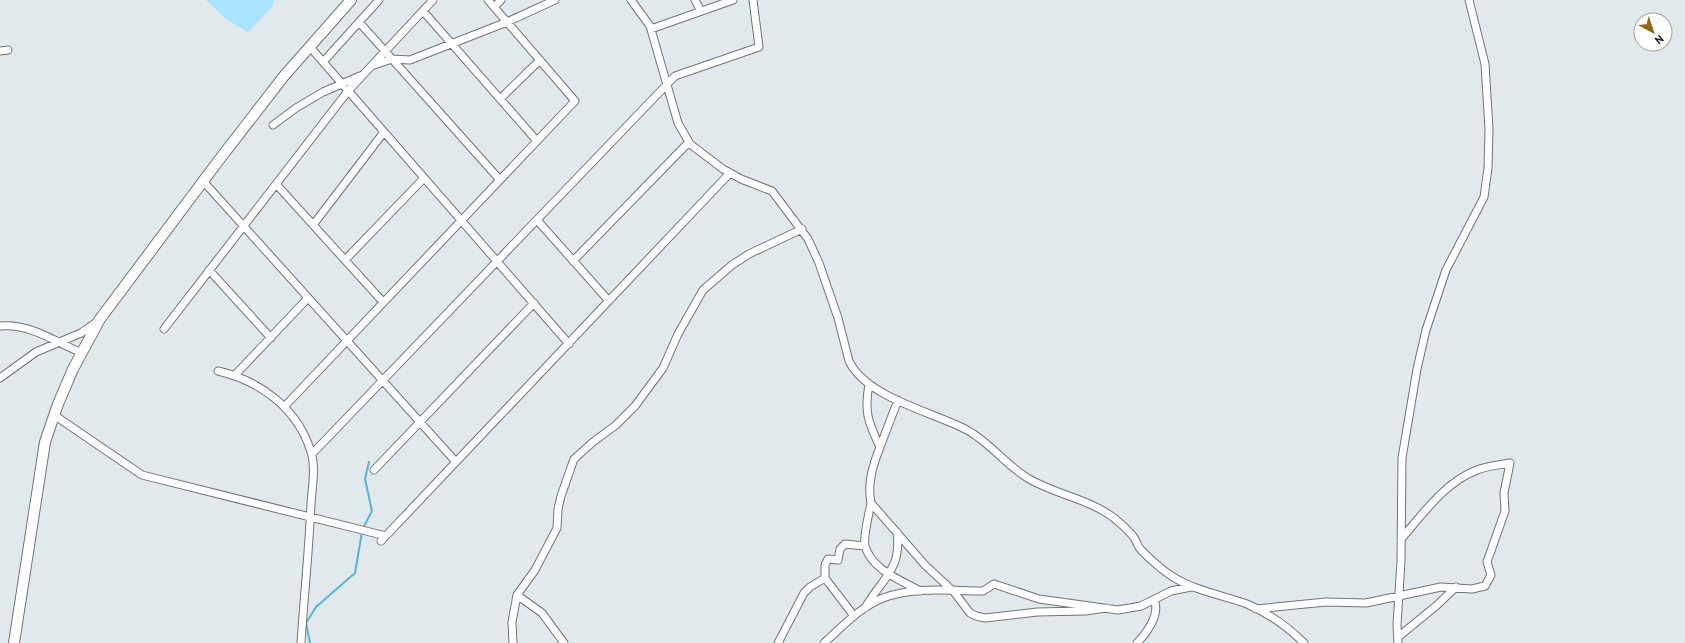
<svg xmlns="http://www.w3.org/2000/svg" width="1685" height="643" font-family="'PT Sans',sans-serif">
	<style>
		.green { fill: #aae3fd }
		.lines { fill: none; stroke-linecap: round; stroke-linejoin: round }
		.stream { stroke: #5ab3d9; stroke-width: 2 }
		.street-casing { stroke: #6f7577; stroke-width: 9 }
		.secondary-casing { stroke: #6f7577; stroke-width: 12 }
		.street { stroke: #fff; stroke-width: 7 }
		.secondary { stroke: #fff; stroke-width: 10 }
	</style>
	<rect width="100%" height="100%" fill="#e2e9ec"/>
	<path class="green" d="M206 0H274L272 7 248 32 227 20Z"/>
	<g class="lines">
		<path class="stream" d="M363 528 372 511 365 479 369 462
			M310 643 306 623 316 607 355 573 362 532"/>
		<g class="street-casing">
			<path id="street" d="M631 0 650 26 678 123 690 144 723 169 741 179 772 191 808 239 819 263 838 318 849 361C867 398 933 412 967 430 991 443 1007 467 1031 480 1058 495 1089 499 1114 518 1121 524 1130 531 1135 539 1137 543 1138 547 1141 550 1150 559 1162 570 1173 577 1196 591 1222 595 1247 604 1268 613 1288 627 1304 643
				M695 0 701 11
				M494 7 501 0
				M423 11 537 141
				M359 22 500 180
				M651 29 733 0
				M310 47 569 344
				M0 51 8 50
				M323 62 379 0
				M374 65 392 59 410 60 507 22 555 0
				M500 99 540 60
				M273 125 296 108 323 92 360 76
				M203 181 456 462
				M276 184 383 302
				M537 220 609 301
				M313 225 384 132
				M345 260 424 178
				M573 261 689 142
				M209 270 271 338
				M0 326C30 323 55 342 82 353
				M164 329 348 91 433 0
				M218 371C261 381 298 409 311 452 316 468 312 488 311 504 309 550 304 597 301 643
				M235 375 308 298
				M0 378 36 352 81 333 97 322
				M869 384C864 412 868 422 880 447 873 465 867 483 871 503L925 565 954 592 970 613 976 616 985 618 1037 612 1085 611 1106 608
				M284 407 575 101 488 0
				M54 415 142 475 386 536
				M880 447 898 400
				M312 454 675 76 759 47 753 0
				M374 470 534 303
				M871 503C869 514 863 536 865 546 872 570 901 580 920 591
				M381 541 730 173
				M517 595 542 613 564 643
				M865 608C882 578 902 570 897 532
				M1256 609 1326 602 1366 603 1441 587 1472 589 1485 586 1491 575 1487 562 1505 511 1504 493 1510 463C1499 465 1487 466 1477 470 1445 482 1423 514 1401 539
				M854 616 825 578V565L828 559 838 560 840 549 845 544 865 546
				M1398 637 1436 606 1456 587
				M513 643 512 622 517 595 535 570 557 528 558 509 561 496 574 459 593 442 616 425 635 406 663 368 678 334 703 290 732 265 749 254 802 229
				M778 643 804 593 810 587 825 578
				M824 643C842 627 860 607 883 598 914 586 951 591 983 591L994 584 1039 599 1118 610 1141 606 1171 591 1191 587
				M1137 643C1146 634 1161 614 1154 600
				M1398 643 1397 625 1401 561 1402 458 1417 369 1426 330 1446 270 1484 197 1488 168 1489 129 1485 64 1469 0"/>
		</g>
		<g class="secondary-casing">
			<path id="secondary" d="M14 643 45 442 58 404 73 369 100 319 219 160 284 76 351 0"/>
		</g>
		<use href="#street" class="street"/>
		<use href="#secondary" class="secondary"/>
	</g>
	<g transform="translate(1653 32) rotate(140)"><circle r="19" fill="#ffffff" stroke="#a1a2a3"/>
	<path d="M0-3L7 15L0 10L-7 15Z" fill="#936812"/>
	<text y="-6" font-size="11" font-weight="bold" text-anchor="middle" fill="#151718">N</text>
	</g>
</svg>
